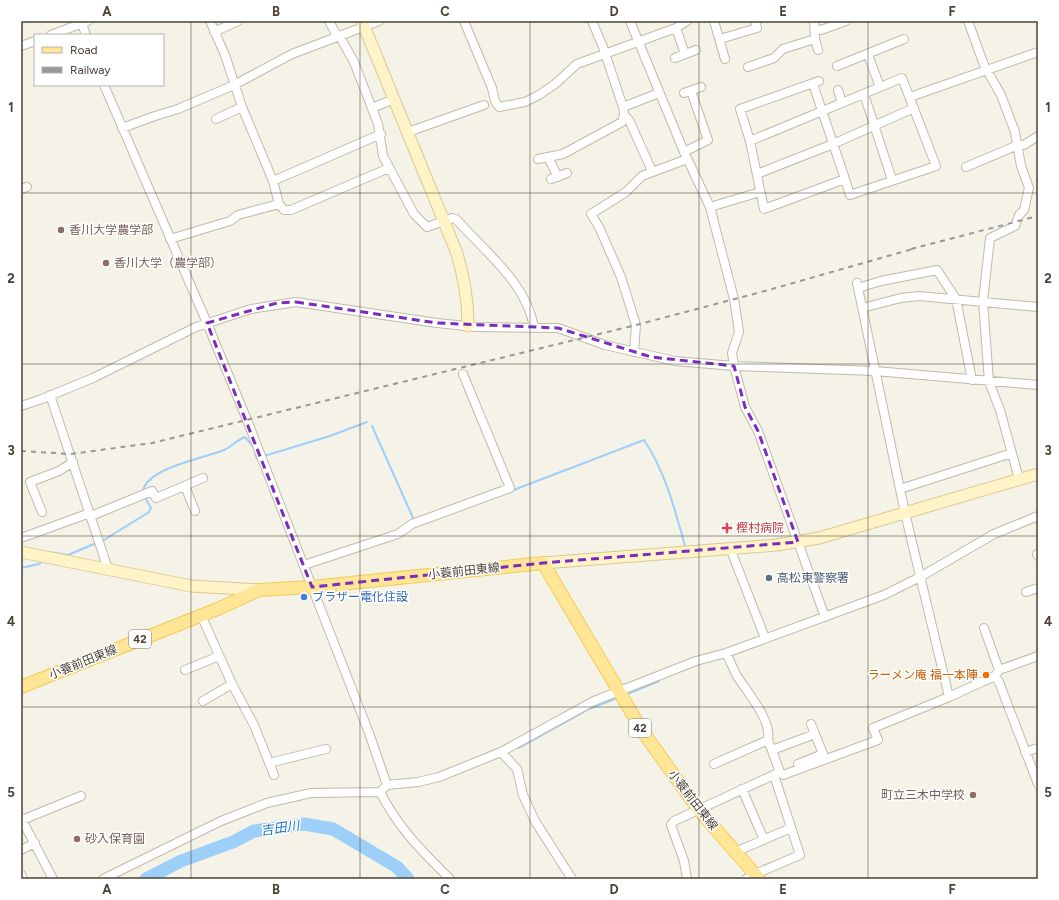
<svg xmlns="http://www.w3.org/2000/svg" width="1059" height="900" font-family="Figtree,'Noto Sans JP',sans-serif">
	<style>
		.lines { fill: none; stroke-linecap: round; stroke-linejoin: round }
		.stream { stroke: #9dcff8; stroke-width: 2 }
		.river { stroke: #9dcff8; stroke-width: 13 }
		.street-casing { stroke: #c2baa8; stroke-width: 10 }
		.secondary-casing { stroke: #daca92; stroke-width: 13 }
		.primary-casing { stroke: #f1cb59; stroke-width: 14 }
		.street { stroke: #fff; stroke-width: 8 }
		.secondary { stroke: #fff4c7; stroke-width: 11 }
		.primary { stroke: #ffe696; stroke-width: 12 }
		.rail { stroke: #979797; stroke-width: 2; stroke-dasharray: 5 5; stroke-linecap: butt }
		.marked { fill: none; stroke: #7b2cbf; stroke-width: 3; stroke-dasharray: 8 5; stroke-linejoin: round }
		.grid { fill: none; stroke: #494235; stroke-width: 1; stroke-opacity: 0.55 }
		.education-dot { fill: #8d6e63; stroke: #fff; stroke-width: 1.5 }
		.health-dot { fill: #e0444e; stroke: #fff; stroke-width: 1.5 }
		.service-dot { fill: #5c6f8a; stroke: #fff; stroke-width: 1.5 }
		.shop-dot { fill: #3f7fe0; stroke: #fff; stroke-width: 1.5 }
		.food-dot { fill: #e8710a; stroke: #fff; stroke-width: 1.5 }
		.labels { text-anchor: middle; dominant-baseline: central; stroke-width: 3; stroke-linejoin: round; paint-order: stroke }
		.shield { fill: #fff; stroke: #807b72; stroke-width: 1 }
		.shield-label { font-size: 11px; font-weight: bold; fill: #494235 }
		.education-label { font-size: 12px; fill: #785e54; stroke: #fff; text-anchor: start }
		.health-label { font-size: 12px; fill: #be3a42; stroke: #fff; text-anchor: start }
		.street-label { font-size: 12px; fill: #494235; stroke: #fff }
		.service-label { font-size: 12px; fill: #4e5e75; stroke: #fff; text-anchor: start }
		.shop-label { font-size: 12px; fill: #366cbe; stroke: #fff; text-anchor: start }
		.food-label { font-size: 12px; fill: #c56008; stroke: #fff; text-anchor: end }
		.water-label { font-size: 13px; font-style: italic; fill: #2176c2; stroke: #fff }
		.neatline { fill: none; stroke: #494235; stroke-width: 1.5 }
		.grid-label { font-size: 13px; text-anchor: middle; font-weight: bold; fill: #494235 }
	</style>
	<rect width="100%" height="100%" fill="#f5f2e7"/>
	<g class="lines">
		<path class="stream" d="M372 426 414 520
			M255 453 257 459
			M264 456 330 436 367 422
			M143 490C150 467 202 459 224 450 231 447 237 440 245 437L253 447
			M511 491 644 440C665 471 675 510 685 546
			M104 540 149 512 151 508 146 499
			M49 552 68 555 94 544
			M21 568 39 564 43 561
			M625 695 659 681
			M519 748 589 709 617 698"/>
		<path class="river" d="M146 879 181 861 233 842 254 831 304 824 333 829 397 867 408 879"/>
		<g class="street-casing">
			<path id="street" d="M81 21 86 35
				M210 21 225 55 242 107 273 181 279 204 284 210H291L389 168
				M329 21 337 36
				M464 21 492 88 495 101 499 107 525 102 539 95 555 84 577 64 676 28 687 21
				M592 21 603 47 623 107
				M630 21 684 152 710 207 734 299 738 325 739 332 732 353 734 366 745 407 758 431 825 617
				M714 21 725 59
				M968 21 984 65 1001 95 1015 132 1021 166 1029 188 1024 210 1019 215 1015 226 990 238 983 301 989 382 1000 410 1019 479
				M676 28 685 54
				M815 29 821 30 846 21
				M214 32 238 21
				M51 35 88 21
				M339 35 354 62 378 124 383 156 414 214 427 227 452 218 456 219C485 252 526 282 534 327
				M720 39 757 28 755 21
				M815 39 818 50
				M21 46 35 41
				M868 55 880 87
				M675 58 696 50
				M837 66 904 39
				M748 67 774 58 783 49 815 39 814 21
				M902 78 936 166 850 195 845 179 764 209 750 141Z
				M813 84 845 179
				M104 85 207 323 247 420 369 733 387 785 380 792C400 830 420 849 450 879
				M838 90 842 103
				M684 93 701 87
				M864 94 892 180
				M910 97 1038 52
				M372 108 394 99
				M624 115 629 120 652 171
				M216 119 242 107
				M122 128 155 116 178 109 234 85 292 54 379 21
				M408 132 484 105
				M750 141 740 109 819 81
				M684 152 708 140 691 91
				M548 157 558 177
				M538 159 563 154 622 122 624 115 623 107 659 93
				M966 167 1018 145H1024L1038 136
				M757 174 833 144 914 108
				M551 179 567 173
				M273 181 381 134
				M21 189 27 187
				M710 207 760 192
				M170 239 230 221 238 215 279 204
				M857 283 905 513 949 697 995 676 999 682 1038 784
				M858 288 881 281 937 270 956 299 972 380
				M862 308 901 298 919 296 1038 307
				M634 352 636 325 621 277 599 227 591 214 626 192 642 176 687 159
				M50 395 108 569
				M21 406 42 399 93 378 196 327 251 309 296 302 437 323 476 327 558 328 605 345 675 361 734 366 875 371 1038 385
				M185 486 195 511
				M900 489 1012 453
				M42 512 30 482 59 471 73 462
				M91 516 152 491 156 498 203 478
				M21 538 90 513
				M730 548 765 638
				M1037 554 1038 556
				M304 565 398 534 412 524 510 488 463 374
				M1026 592 1038 588
				M201 615 232 684 254 725 274 775
				M984 628 999 670
				M726 653C730 660 733 669 737 676 747 692 772 720 768 740
				M185 670 219 656
				M995 676 999 670 1038 656
				M203 701 232 684
				M772 750 815 734
				M501 752 517 769 523 795 535 821 572 879
				M1025 752 1038 748
				M269 763 326 749
				M714 764 768 740 780 772
				M798 764 823 754 811 724
				M387 785 418 782 439 777 501 752 594 701 696 661 726 653 884 595 920 577 994 534 1038 516
				M742 789 764 840
				M21 818 53 879
				M22 820 81 796
				M21 850 35 843
				M735 852 791 828
				M21 874 23 879
				M755 874 800 855 774 775
				M103 879 221 821 267 803 311 793 380 792
				M687 879 684 861 671 825 674 821 780 772 783 775 878 740 873 728 949 697
				M746 879 756 875"/>
		</g>
		<g class="secondary-casing">
			<path id="secondary" d="M362 21 456 251C464 276 468 300 468 326
				M21 552 191 586 259 590
				M543 563 777 545 819 538 1038 474"/>
		</g>
		<g class="primary-casing">
			<path id="primary" d="M21 687 220 608 259 590 312 587 543 563 643 732 699 810 759 879"/>
		</g>
		<use href="#street" class="street"/>
		<use href="#secondary" class="secondary"/>
		<use href="#primary" class="primary"/>
		<path class="rail" d="M911 249 1038 216
			M21 451 71 454 152 443 636 325 765 291 916 248"/>
	</g>
	<path class="marked" d="M296 302 437 323 558 328 651 357 734 366 745 407 758 431 798 542 543 563 312 587 207 323 277 303Z"/>
	<path class="grid" d="M191 21V879M360 21V879M530 21V879M699 21V879M868 21V879M21 193H1038M21 364H1038M21 536H1038M21 707H1038"/>
	<g class="education-dot">
		<circle cx="61" cy="230" r="4"/>
		<circle cx="106" cy="263" r="4"/>
		<circle cx="973" cy="795" r="4"/>
		<circle cx="77" cy="839" r="4"/>
	</g>
	<path class="health-dot" d="M725 522h4v4h4v4h-4v4h-4v-4h-4v-4h4z"/>
	<circle class="service-dot" cx="769" cy="578" r="4"/>
	<circle class="shop-dot" cx="304" cy="597" r="4"/>
	<circle class="food-dot" cx="986" cy="675" r="4"/>
	<g class="labels">
		<g class="shield">
			<rect x="129" y="630" width="22" height="18" rx="3"/>
			<rect x="629" y="719" width="22" height="18" rx="3"/>
		</g>
		<g class="shield-label">
			<text x="140" y="639">42</text>
			<text x="640" y="728">42</text>
		</g>
		<g class="education-label">
			<text x="69" y="230">香川大学農学部</text>
			<text x="114" y="263">香川大学（農学部）</text>
			<text x="965" y="795" text-anchor="end">町立三木中学校</text>
			<text x="85" y="839">砂入保育園</text>
		</g>
		<g class="health-label">
			<text x="736" y="528">樫村病院</text>
		</g>
		<g class="street-label">
			<text transform="translate(464 571) rotate(-6)">小蓑前田東線</text>
			<text transform="translate(83 662) rotate(-22)">小蓑前田東線</text>
			<text transform="translate(693 800) rotate(52)">小蓑前田東線</text>
		</g>
		<g class="service-label">
			<text x="777" y="578">高松東警察署</text>
		</g>
		<g class="shop-label">
			<text x="312" y="597">ブラザー電化住設</text>
		</g>
		<g class="food-label">
			<text x="978" y="675">ラーメン庵 福一本陣</text>
		</g>
		<g class="water-label">
			<text transform="translate(280 828) rotate(-8)">吉田川</text>
		</g>
	</g>
	<rect width="1059" height="900" fill="none" stroke="#ffffff" stroke-width="44"/>
	<rect x="34" y="34" width="130" height="52" fill="#ffffff" stroke="#b6b3ae"/>
	<rect x="42" y="47" width="20" height="6" fill="#ffe696" stroke="#b6b3ae"/>
	<text x="70" y="54" font-size="12" fill="#494235">Road</text>
	<rect x="42" y="67" width="20" height="6" fill="#979797" stroke="#b6b3ae"/>
	<text x="70" y="74" font-size="12" fill="#494235">Railway</text>
	<rect x="22" y="22" width="1015" height="856" class="neatline"/>
	<g class="grid-label">
		<text x="107" y="16">A</text>
		<text x="276" y="16">B</text>
		<text x="445" y="16">C</text>
		<text x="614" y="16">D</text>
		<text x="783" y="16">E</text>
		<text x="952" y="16">F</text>
		<text x="11" y="112">1</text>
		<text x="1048" y="112">1</text>
		<text x="11" y="283">2</text>
		<text x="1048" y="283">2</text>
		<text x="11" y="455">3</text>
		<text x="1048" y="455">3</text>
		<text x="11" y="626">4</text>
		<text x="1048" y="626">4</text>
		<text x="11" y="797">5</text>
		<text x="1048" y="797">5</text>
		<text x="107" y="894">A</text>
		<text x="276" y="894">B</text>
		<text x="445" y="894">C</text>
		<text x="614" y="894">D</text>
		<text x="783" y="894">E</text>
		<text x="952" y="894">F</text>
	</g>
</svg>
